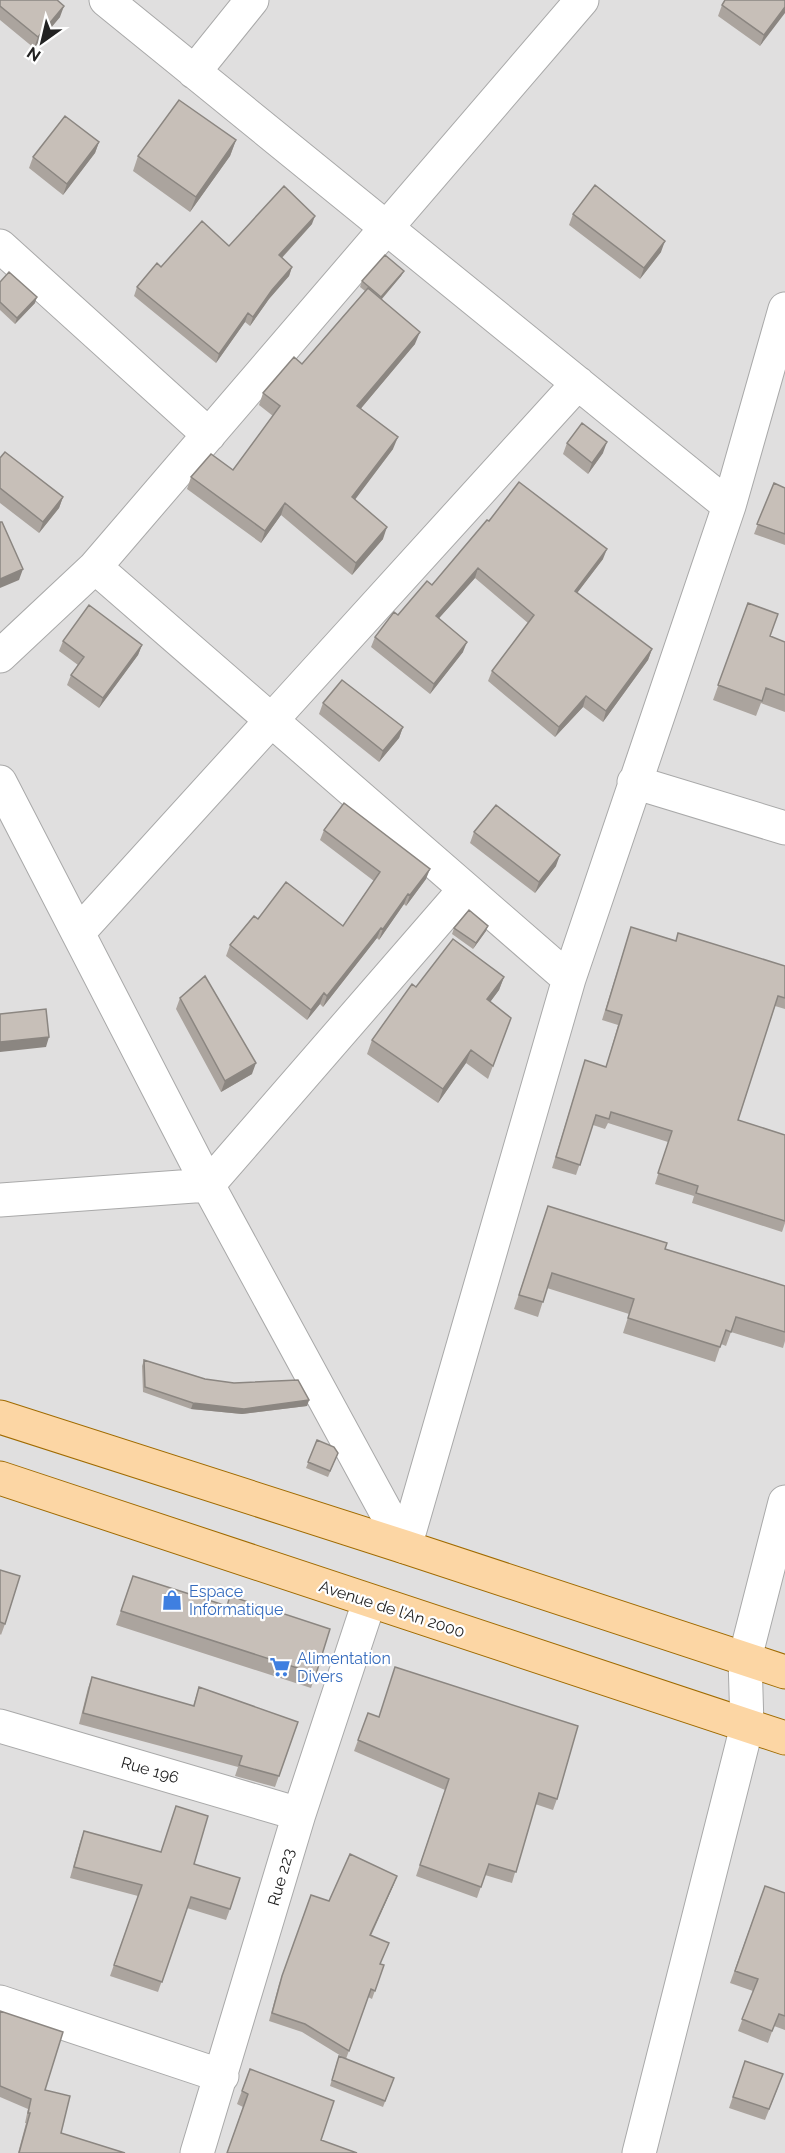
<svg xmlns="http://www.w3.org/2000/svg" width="785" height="2153" font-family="Raleway,sans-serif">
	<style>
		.residential { fill: #e0dfdf }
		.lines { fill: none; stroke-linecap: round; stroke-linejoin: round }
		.minor-casing { stroke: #a9a9a9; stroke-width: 35 }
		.major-casing { stroke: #a06b00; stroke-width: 35 }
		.minor { stroke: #fff; stroke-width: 33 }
		.major { stroke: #fcd6a4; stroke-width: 33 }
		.wall { fill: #aba49e }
		.shaded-wall { fill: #8b8681 }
		.building { fill: #c7bfb8; stroke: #8b8681; stroke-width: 1.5 }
		.labels { text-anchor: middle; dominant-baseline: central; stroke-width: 4.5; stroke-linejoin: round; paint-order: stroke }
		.shop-label { font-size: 16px; fill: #366cbe; stroke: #fff; text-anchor: start }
		.street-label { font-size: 16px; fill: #222; stroke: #fff }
	</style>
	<rect width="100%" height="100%" fill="#f2efe9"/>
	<path class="residential" d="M0 0H785V2153H0Z"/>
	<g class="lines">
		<g class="minor-casing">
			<path id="minor" d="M106 0 729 506
				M194 72 252 0
				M0 246 209 435
				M95 567 569 979 729 506 785 309
				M0 656 95 567 582 0
				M0 782 208 1185 405 1547
				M634 782 785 828
				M78 933 578 383
				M0 1200 208 1185 465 889
				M405 1547 569 979
				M0 1726 299 1814
				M0 2002 222 2076
				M197 2153 299 1814 369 1602
				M639 2153 747 1726 745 1658 785 1502"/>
		</g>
		<g class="major-casing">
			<path id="major" d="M0 1417 405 1547 785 1672
				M0 1478 785 1738"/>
		</g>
		<use href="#minor" class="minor"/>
		<use href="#major" class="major"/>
	</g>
	<path class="wall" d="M0 0 60 17 34 48 0 20Z
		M785 0 760 46 718 16 722 5Z
		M236 140 230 156 190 212 133 171 138 156Z
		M99 142 95 153 63 195 29 168 33 157Z
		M573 214 661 252 640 279 569 225Z
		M312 224 282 258 292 267 289 276 269 299 250 326 245 322 216 363 134 296 137 287 161 267 229 246Z
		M404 271 401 276 382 299 415 344 361 408 393 449 355 499 383 539 352 575 281 515 261 543 187 489 191 477 233 470 273 416 259 405 263 393 302 364 365 291 360 287 362 281Z
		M0 282 35 303 15 324 0 310Z
		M567 443 603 453 588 474 563 454Z
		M0 458 63 497 59 508 39 533 0 503Z
		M774 483 785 488V545L754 534Z
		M489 521 603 559 577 593 652 649 648 660 603 722 583 707 555 737 488 681 492 671 528 623 475 578 439 618 463 652 430 694 371 647 375 637 398 615 432 585Z
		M748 603 770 636 785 642V712L761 703 756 716 713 700Z
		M63 641 142 645 138 655 99 708 67 685 71 675 78 665 59 651Z
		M323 703 403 727 399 738 379 762 319 714Z
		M324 830 426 879 406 906 404 904 379 940 377 938 323 1007 320 1004 307 1020 226 956 230 945 258 919 343 926 374 881 320 840Z
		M474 832 556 866 535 893 470 843Z
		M631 927 675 941 785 966V1009L775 1006 738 1120 785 1135V1223L782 1232 692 1203 694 1196 655 1184 668 1142 608 1123 605 1129 593 1125 576 1175 552 1168 585 1060 606 1067 618 1025 602 1020Z
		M454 928 486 931 473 949 452 934Z
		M504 977 499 990 490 1002 511 1018 488 1079 466 1063 438 1103 367 1054 372 1040 416 987Z
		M180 998 252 1074 221 1092 176 1009Z
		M548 1206 665 1249 785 1286V1341L783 1348 731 1332 726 1346 721 1344 715 1362 623 1333 629 1314 547 1288 538 1317 514 1309Z
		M144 1360 205 1379 309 1400 307 1406 242 1414 191 1409 143 1392 142 1366Z
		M317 1440 338 1453 328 1477 306 1468Z
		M0 1570 5 1624 1 1635 0 1634Z
		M133 1576 316 1674 311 1688 116 1625Z
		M92 1677 193 1706 199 1687 298 1722 275 1787 235 1776 238 1767 79 1724 88 1688Z
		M368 1713 557 1799 553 1810 535 1804 512 1883 485 1875 477 1898 416 1876 445 1790 354 1751Z
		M84 1831 194 1864 230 1909 226 1920 187 1908 158 1992 110 1976 138 1896 70 1878 80 1842Z
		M394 1884 371 1936 380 1964 384 1965 372 1999 368 1997 346 2059 302 2032 269 2021 279 1984 311 1895 329 1901Z
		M765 1886 785 1893V2030L774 2026 768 2043 738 2031 753 1991 730 1983Z
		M0 2011 45 2090 61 2133 125 2153H18L26 2123H25L28 2109 0 2097Z
		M745 2061 779 2085 765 2120 729 2108Z
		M337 2062 394 2078 383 2107 330 2086Z
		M250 2069 321 2140 227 2153 243 2107 237 2104Z"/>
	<path class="shaded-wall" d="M64 6 60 17 34 48 38 37Z
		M785 7V13L760 46 764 35Z
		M236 140 230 156 190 212 196 197Z
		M99 142 95 153 63 195 67 184Z
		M315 216 312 224 276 264 279 255Z
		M665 241 661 252 640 279 644 268Z
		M292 267 289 276 269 299 250 326 253 317 272 290Z
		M404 271 401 276 379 302 381 297Z
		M37 297 35 303 15 324 17 318Z
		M248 313 245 322 216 363 219 354Z
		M420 332 415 344 353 418 357 406Z
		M398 437 393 449 348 509 352 497Z
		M607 442 603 453 588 474 592 463Z
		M63 497 59 508 39 533 43 522Z
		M285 503 281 515 261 543 265 531Z
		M387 527 383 539 352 575 356 563Z
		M607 549 603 559 571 601 575 591Z
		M478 568 475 578 432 626 436 616Z
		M23 569 19 580 0 588V579Z
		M467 642 463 652 430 694 434 684Z
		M142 645 138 655 99 708 103 698Z
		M652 649 648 660 603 722 606 711Z
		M586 696 583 707 555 737 559 727Z
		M403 727 399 738 379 762 383 751Z
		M560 855 556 866 535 893 539 882Z
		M430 869 426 879 406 906 410 895Z
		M408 894 404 904 379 940 383 929Z
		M488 926 486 931 473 949 476 943Z
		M381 928 377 938 323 1007 327 996Z
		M504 977 499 990 482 1013 487 999Z
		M324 993 320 1004 307 1020 311 1010Z
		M49 1037 46 1047 0 1052V1042Z
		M471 1050 466 1063 438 1103 443 1089Z
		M256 1063 252 1074 221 1092 225 1081Z
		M309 1400 307 1406 242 1414 191 1409 193 1403Z
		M397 1876 394 1884 367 1943 370 1935Z"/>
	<path class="building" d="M0 0H57L64 6 38 37 0 6Z
		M725 0H785V7L764 35 722 5Z
		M179 100 236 140 196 197 138 156Z
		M65 116 99 142 67 184 33 157Z
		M595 185 665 241 644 268 573 214Z
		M284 186 315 216 279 255 292 267 272 290 253 317 248 313 219 354 137 287 157 263 161 267 202 221 229 246Z
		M385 255 404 271 381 297 362 281Z
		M9 272 37 297 17 318 0 302V282Z
		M368 288 420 332 357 406 398 437 352 497 387 527 356 563 285 503 265 531 191 477 211 454 233 470 280 406 263 393 294 357 302 364Z
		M582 423 607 442 592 463 567 443Z
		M5 452 63 497 43 522 0 488V458Z
		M519 482 607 549 575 591 652 649 606 711 586 696 559 727 492 671 534 615 478 568 436 616 467 642 434 684 375 637 394 612 398 615 427 581 432 585 487 520 489 521Z
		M774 483 785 488V534L757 524Z
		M0 522H2L23 569 0 579Z
		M748 603 778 614 770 636 785 642V695L766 688 762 701 718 685Z
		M89 605 142 645 103 698 71 675 84 657 63 641Z
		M342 680 403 727 383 751 323 703Z
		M344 803 430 869 410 895 408 894 383 929 381 928 327 996 324 993 311 1010 230 945 254 916 258 919 286 882 343 926 380 872 324 830Z
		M496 805 560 855 539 882 474 832Z
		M469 910 488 926 476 943 454 928Z
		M631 927 676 941 678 933 785 966V998L778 996 738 1120 785 1135V1221L696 1193 698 1186 658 1173 672 1131 611 1112 609 1119 596 1115 580 1165 556 1157 585 1060 606 1067 622 1015 606 1010Z
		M453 939 504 977 487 999 511 1018 493 1066 471 1050 443 1089 372 1040 412 984 416 987Z
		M205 976 256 1063 225 1081 180 998Z
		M46 1009 49 1037 0 1042V1014Z
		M548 1206 667 1243 665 1249 785 1286V1332L736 1317 731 1332 726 1330 720 1347 628 1318 634 1299 552 1273 543 1302 519 1295Z
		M144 1360 205 1379 234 1383 298 1380 309 1400 244 1409 193 1403 145 1387Z
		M317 1440 334 1447 338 1453 330 1471 308 1462Z
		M0 1570 20 1576 5 1624 0 1622Z
		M133 1576 227 1606 230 1596 330 1629 316 1674 121 1611Z
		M395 1667 578 1726 557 1799 539 1793 516 1872 489 1864 481 1887 420 1865 449 1779 358 1740 368 1713 379 1717Z
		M92 1677 194 1706 199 1687 298 1722 279 1776 239 1765 242 1756 83 1713Z
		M176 1806 208 1816 194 1864 240 1878 230 1909 191 1897 162 1982 114 1965 142 1885 74 1867 84 1831 161 1852Z
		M350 1854 397 1876 370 1935 389 1943 380 1964 384 1965 375 1991 371 1989 349 2051 305 2024 272 2013 282 1976 311 1895 329 1901Z
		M765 1886 785 1893V2016L779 2014 772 2031 742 2019 758 1979 735 1971Z
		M0 2011 63 2032 45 2090 70 2096 61 2133 125 2153H19L30 2113H28L31 2099 0 2086Z
		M339 2056 394 2078 385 2101 332 2080Z
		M745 2061 783 2074 769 2109 733 2097Z
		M250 2069 334 2101 321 2140 357 2153H227L248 2094 242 2091Z"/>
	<defs>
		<g id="shop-bare" transform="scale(1.62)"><path d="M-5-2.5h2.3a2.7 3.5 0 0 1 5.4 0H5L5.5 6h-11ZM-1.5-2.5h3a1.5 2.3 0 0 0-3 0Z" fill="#3f7fe0" stroke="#fff" stroke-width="2.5" paint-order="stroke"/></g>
		<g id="supermarket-bare" transform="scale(1.62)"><path d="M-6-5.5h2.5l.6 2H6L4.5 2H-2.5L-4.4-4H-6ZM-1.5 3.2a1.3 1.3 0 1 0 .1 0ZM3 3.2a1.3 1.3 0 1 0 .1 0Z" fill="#3f7fe0" stroke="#fff" stroke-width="2.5" paint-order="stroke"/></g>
	</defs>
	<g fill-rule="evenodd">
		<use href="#shop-bare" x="172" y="1600"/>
		<use href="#supermarket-bare" x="280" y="1667"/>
	</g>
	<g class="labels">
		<g class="shop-label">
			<text x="189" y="1591">Espace<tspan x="189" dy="18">Informatique</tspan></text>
			<text x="297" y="1658">Alimentation<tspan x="297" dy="18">Divers</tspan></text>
		</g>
		<g class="street-label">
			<text transform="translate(392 1609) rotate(18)">Avenue de l'An 2000</text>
			<text transform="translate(150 1770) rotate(16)">Rue 196</text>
			<text transform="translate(281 1877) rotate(-74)">Rue 223</text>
		</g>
	</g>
	<g transform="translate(42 42) rotate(214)" stroke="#ffffff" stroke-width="4.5" paint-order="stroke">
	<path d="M0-4.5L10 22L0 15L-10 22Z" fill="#222222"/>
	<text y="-9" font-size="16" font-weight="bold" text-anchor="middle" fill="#222222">N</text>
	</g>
</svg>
